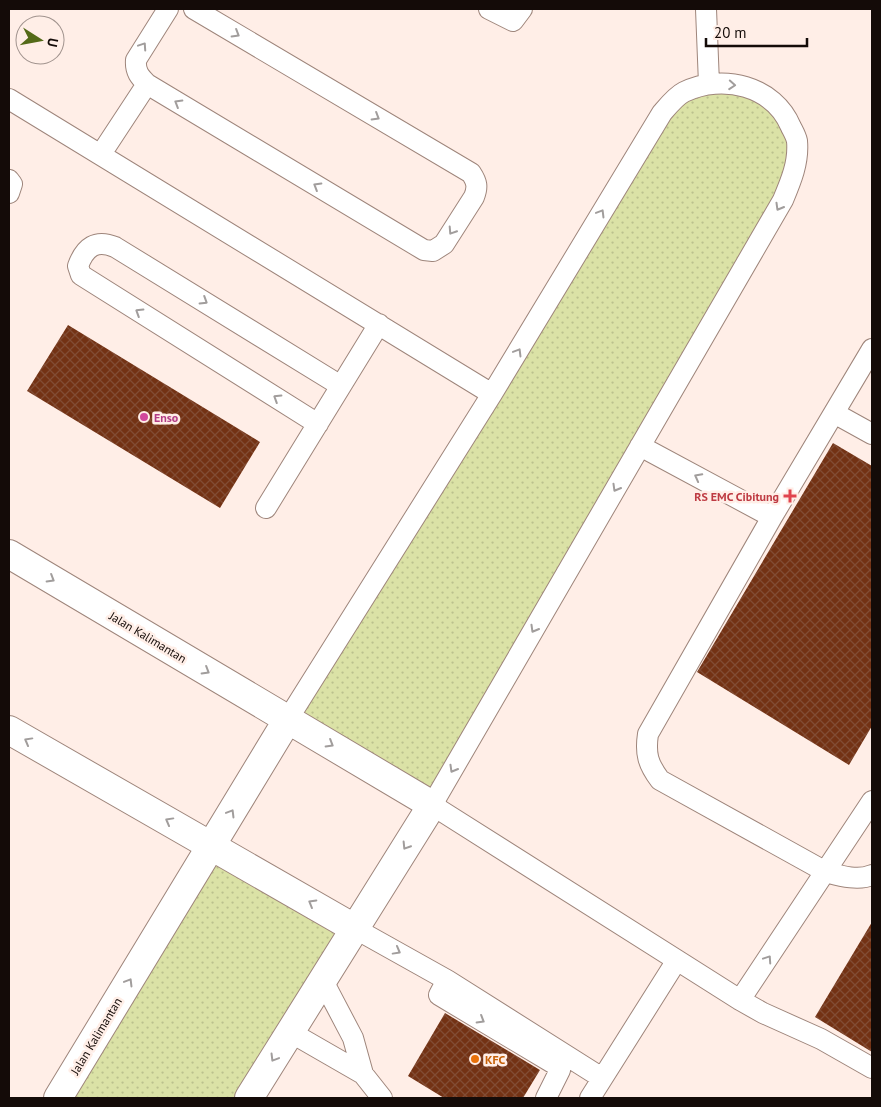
<svg xmlns="http://www.w3.org/2000/svg" width="881" height="1107" font-family="'PT Sans',sans-serif">
	<style>
		.grass { fill: url(#grass-dots) }
		.building { fill: url(#building-cross-hatch) }
		.lines { fill: none; stroke-linecap: round; stroke-linejoin: round }
		.service-casing { stroke: #9e857b; stroke-width: 22 }
		.tertiary-casing { stroke: #9e857b; stroke-width: 30 }
		.service { stroke: #fff; stroke-width: 20 }
		.tertiary { stroke: #fff; stroke-width: 28 }
		.oneway { stroke: #a19d9c }
		.hotel-dot { fill: #d1479c; stroke: #ffeee7; stroke-width: 2 }
		.health-dot { fill: #e0444e; stroke: #ffeee7; stroke-width: 2 }
		.food-dot { fill: #e8710a; stroke: #ffeee7; stroke-width: 2 }
		.labels { text-anchor: middle; dominant-baseline: central; stroke-width: 5; stroke-linejoin: round; paint-order: stroke }
		.hotel-label { font-size: 12px; font-weight: bold; fill: #b23c85; stroke: #ffeee7; text-anchor: start }
		.health-label { font-size: 12px; font-weight: bold; fill: #be3a42; stroke: #ffeee7; text-anchor: end }
		.street-label { font-size: 12px; fill: #140b08; stroke: #ffeee7 }
		.food-label { font-size: 12px; font-weight: bold; fill: #c56008; stroke: #ffeee7; text-anchor: start }
	</style>
	<defs>
		<pattern id="grass-dots" width="8" height="8" patternUnits="userSpaceOnUse" patternTransform="scale(1.25)"><rect width="8" height="8" fill="#dbe2a6"/><path d="M2 2h.1M6 6h.1" fill="none" stroke="#bbc18d" stroke-width="1.8" stroke-linecap="round"/></pattern>
		<pattern id="building-cross-hatch" width="8" height="8" patternUnits="userSpaceOnUse" patternTransform="scale(1.25)"><rect width="8" height="8" fill="#733214"/><path d="M0 0l8 8M0 8l8-8" fill="none" stroke="#814c34"/></pattern>
	</defs>
	<rect width="100%" height="100%" fill="#ffeee7"/>
	<path class="grass" d="M709 84 785 111 795 171 432 805 288 719 662 113Z
		M212 845 354 928 249 1098H58Z"/>
	<path class="building" d="M68 325 260 442 220 508 27 391Z
		M833 443 872 466V726L849 765 697 672Z
		M872 922V1052L815 1017Z
		M445 1013 540 1070 523 1098H444L408 1076Z"/>
	<g class="lines">
		<g class="service-casing">
			<path id="service" d="M168 9 136 60C135 72 140 77 147 84L424 250 433 251 444 244 474 197C478 187 477 182 471 173L194 9
				M489 9 513 21 522 9
				M706 9 709 84
				M9 99 492 394
				M101 154 147 84
				M9 180 12 184 9 193
				M872 349 772 517 648 734C645 754 648 764 660 780L826 872C841 876 858 881 872 875
				M834 413 872 434
				M318 424 81 275 78 266C85 247 96 239 115 247L341 386
				M640 446 772 517
				M266 508 379 324
				M288 719 492 394 662 113C668 106 676 96 684 92 723 73 774 86 791 127 793 131 796 136 797 141 799 162 791 181 783 200L432 805 740 1000 763 1013 821 1039 872 1068
				M354 928 447 980 439 995 556 1065 560 1070 546 1098
				M322 979 353 1038 363 1074 382 1098
				M447 980 602 1078
				M740 1000 872 801
				M290 1032 363 1074
				M590 1098 677 960"/>
		</g>
		<g class="tertiary-casing">
			<path id="tertiary" d="M9 554 432 805 249 1098
				M9 730 354 928
				M58 1098 288 719"/>
		</g>
		<use href="#service" class="service"/>
		<use href="#tertiary" class="tertiary"/>
	</g>
	<defs><path id="oneway-chevron" d="M-2-3.5L2.5 0L-2 3.5" fill="none" stroke-width="1.6" stroke-linecap="round" stroke-linejoin="round" transform="scale(1.25)"/></defs>
	<g class="oneway">
		<use href="#oneway-chevron" transform="translate(236 34) rotate(31)"/>
		<use href="#oneway-chevron" transform="translate(143 46) rotate(-56)"/>
		<use href="#oneway-chevron" transform="translate(732 85) rotate(4)"/>
		<use href="#oneway-chevron" transform="translate(178 103) rotate(-149)"/>
		<use href="#oneway-chevron" transform="translate(376 117) rotate(31)"/>
		<use href="#oneway-chevron" transform="translate(317 186) rotate(-149)"/>
		<use href="#oneway-chevron" transform="translate(779 207) rotate(120)"/>
		<use href="#oneway-chevron" transform="translate(601 213) rotate(-59)"/>
		<use href="#oneway-chevron" transform="translate(452 231) rotate(123)"/>
		<use href="#oneway-chevron" transform="translate(204 301) rotate(32)"/>
		<use href="#oneway-chevron" transform="translate(139 312) rotate(-148)"/>
		<use href="#oneway-chevron" transform="translate(518 352) rotate(-59)"/>
		<use href="#oneway-chevron" transform="translate(277 398) rotate(-148)"/>
		<use href="#oneway-chevron" transform="translate(698 477) rotate(-152)"/>
		<use href="#oneway-chevron" transform="translate(616 488) rotate(120)"/>
		<use href="#oneway-chevron" transform="translate(51 579) rotate(31)"/>
		<use href="#oneway-chevron" transform="translate(534 629) rotate(120)"/>
		<use href="#oneway-chevron" transform="translate(206 671) rotate(31)"/>
		<use href="#oneway-chevron" transform="translate(28 741) rotate(-151)"/>
		<use href="#oneway-chevron" transform="translate(330 744) rotate(31)"/>
		<use href="#oneway-chevron" transform="translate(453 769) rotate(120)"/>
		<use href="#oneway-chevron" transform="translate(231 813) rotate(-59)"/>
		<use href="#oneway-chevron" transform="translate(169 821) rotate(-151)"/>
		<use href="#oneway-chevron" transform="translate(406 846) rotate(122)"/>
		<use href="#oneway-chevron" transform="translate(312 903) rotate(-150)"/>
		<use href="#oneway-chevron" transform="translate(397 951) rotate(29)"/>
		<use href="#oneway-chevron" transform="translate(768 959) rotate(-56)"/>
		<use href="#oneway-chevron" transform="translate(129 982) rotate(-59)"/>
		<use href="#oneway-chevron" transform="translate(481 1020) rotate(31)"/>
		<use href="#oneway-chevron" transform="translate(274 1058) rotate(121)"/>
	</g>
	<circle class="hotel-dot" cx="144" cy="417" r="5"/>
	<path class="health-dot" d="M787.5 488.5h5v5h5v5h-5v5h-5v-5h-5v-5h5z"/>
	<circle class="food-dot" cx="475" cy="1059" r="5"/>
	<g class="labels">
		<g class="hotel-label">
			<text x="154" y="417">Enso</text>
		</g>
		<g class="health-label">
			<text x="779" y="496">RS EMC Cibitung</text>
		</g>
		<g class="street-label">
			<text transform="translate(148 637) rotate(31)">Jalan Kalimantan</text>
			<text transform="translate(96 1036) rotate(-59)">Jalan Kalimantan</text>
		</g>
		<g class="food-label">
			<text x="485" y="1059">KFC</text>
		</g>
	</g>
	<rect width="881" height="1107" fill="none" stroke="#140b08" stroke-width="20"/>
	<g transform="translate(40 40) rotate(101)"><circle r="24" fill="#ffeee7" stroke="#a1938e"/>
	<path d="M0-4L9 19L0 12L-9 19Z" fill="#546a18"/>
	<text y="-8" font-size="14" font-weight="bold" text-anchor="middle" fill="#140b08">U</text>
	</g>
	<path d="M706 38v8h101v-8" fill="none" stroke="#140b08" stroke-width="2.5"/>
	<text x="714" y="38" font-size="15" fill="#140b08" stroke="#ffeee7" stroke-width="4" paint-order="stroke">20 m</text>
</svg>
